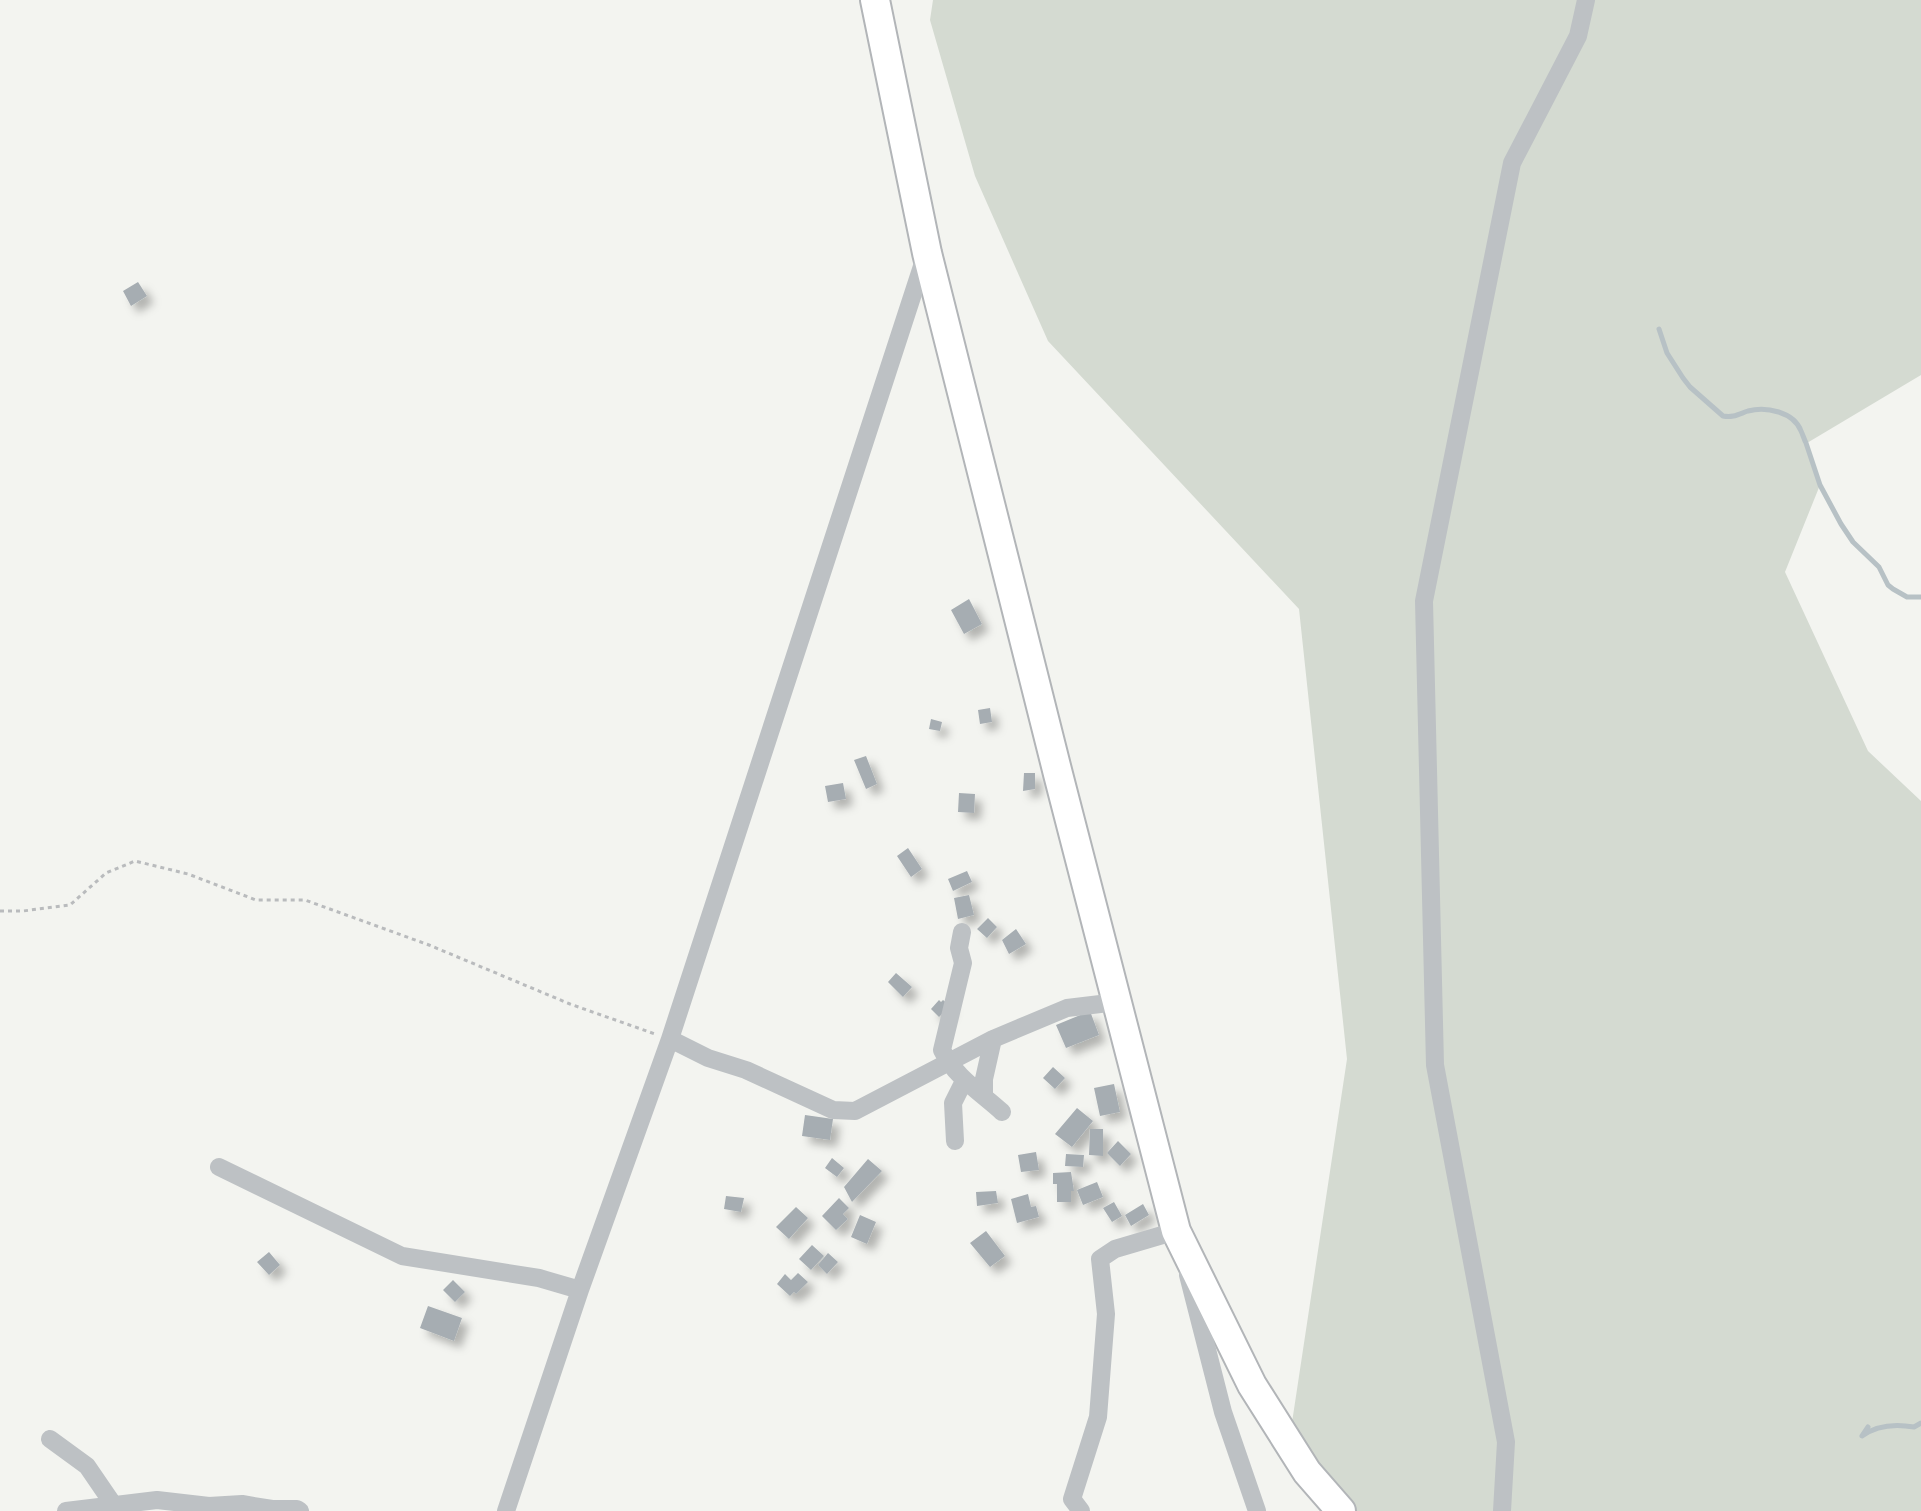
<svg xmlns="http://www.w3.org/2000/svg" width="1921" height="1511" font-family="Arial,sans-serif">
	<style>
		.green { fill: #d4dad1 }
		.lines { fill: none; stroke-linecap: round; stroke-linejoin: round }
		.stream { stroke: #b7c1c5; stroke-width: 5 }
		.building { fill: #a6adb2; filter: url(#shadow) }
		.highway-casing { stroke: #b2b5b8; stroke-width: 32 }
		.path { stroke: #b9bbbd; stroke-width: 3; stroke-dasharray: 4 4; stroke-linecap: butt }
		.minor { stroke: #bdc1c4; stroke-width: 18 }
		.highway { stroke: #fff; stroke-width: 28 }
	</style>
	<defs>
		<filter id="shadow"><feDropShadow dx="7" dy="7" stdDeviation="4" flood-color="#0004"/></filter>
	</defs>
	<rect width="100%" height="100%" fill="#f3f4f0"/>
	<path class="green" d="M933 0H1921V375L1807 443 1820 485 1785 572 1868 751 1921 801V1511H1326L1291 1429 1347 1059 1299 609 1048 341 975 176 930 20Z"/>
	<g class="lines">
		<path class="stream" d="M1659 329 1667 353 1683 378 1690 387 1723 416C1733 418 1739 414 1748 411 1766 406 1794 412 1801 431 1803 435 1804 439 1806 443L1820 485 1841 524 1853 542 1879 567 1888 585 1893 589 1907 597H1921
			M1868 1427 1862 1436C1877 1425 1897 1424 1914 1427L1921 1423"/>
	</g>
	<path class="building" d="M138 282 147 296 131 306 123 291Z
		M969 599 982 624 964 634 951 610Z
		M990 708 992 722 980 724 978 710Z
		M931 719 942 722 940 731 929 729Z
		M866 756 877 784 866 789 854 760Z
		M1024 773H1035V789L1023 791Z
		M843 783 846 799 828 802 825 786Z
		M959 793 975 794 974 813 958 812Z
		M908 848 922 869 911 877 897 856Z
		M967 871 972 882 953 891 948 879Z
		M969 895 974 915 958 919 954 898Z
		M988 918 997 927 987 938 977 929Z
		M1016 929 1026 944 1009 954 1002 940Z
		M896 973 912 987 903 997 888 982Z
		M939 1000 941 1002 943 1000 948 1004V1008L939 1017 931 1009Z
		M1090 1011 1099 1035 1066 1048 1056 1025Z
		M1053 1067 1065 1078 1055 1089 1043 1078Z
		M1114 1084 1120 1112 1100 1116 1094 1088Z
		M1077 1108 1093 1121 1072 1147 1055 1134Z
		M805 1115 833 1119 830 1140 802 1136Z
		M1090 1129H1103V1156L1089 1155Z
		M1118 1141 1131 1154 1120 1166 1107 1153Z
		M1036 1152 1039 1170 1021 1172 1018 1155Z
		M1066 1154 1084 1155 1083 1167 1065 1166Z
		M832 1158 844 1168 837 1177 825 1168Z
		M868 1159 882 1171 852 1202 844 1187Z
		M1071 1172 1074 1191H1071V1202H1057V1184H1053V1173Z
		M1097 1182 1103 1197 1083 1205 1077 1190Z
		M996 1191 998 1203 977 1206 976 1192Z
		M1028 1194 1031 1207 1036 1206 1039 1217 1017 1223 1011 1199Z
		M726 1196 744 1198 741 1212 724 1209Z
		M839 1198 849 1208 843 1214 848 1219 836 1230 822 1216Z
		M1114 1202 1122 1216 1112 1222 1103 1208Z
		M1143 1204 1149 1215 1131 1226 1125 1215Z
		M796 1207 808 1218 789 1239 776 1227Z
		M860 1215 876 1222 867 1244 851 1237Z
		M986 1231 1005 1256 990 1267 970 1243Z
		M812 1245 824 1256 811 1270 799 1259Z
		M269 1252 280 1265 269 1275 257 1262Z
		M828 1253 838 1262 827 1274 818 1265Z
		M798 1273 808 1282 796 1294 794 1292 790 1296 777 1284 785 1274 791 1280Z
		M453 1280 465 1292 455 1302 443 1290Z
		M428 1306 462 1318 454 1341 420 1328Z"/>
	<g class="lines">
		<g class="highway-casing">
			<path id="highway" d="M875 0 927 253 1058 774 1176 1231 1252 1385 1307 1472 1341 1511"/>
		</g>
		<path class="path" d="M0 911H23L70 905 106 873 135 861 188 874 256 900H305L429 945 570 1004 655 1034"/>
		<path class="minor" d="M962 932 959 948 963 963 942 1050C955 1077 980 1092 1002 1112
			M670 1039 708 1058 746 1070 833 1110 855 1111 993 1039 1067 1008 1117 1002
			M984 1095V1079L993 1039
			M955 1141 953 1103 964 1081
			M219 1167 402 1256 539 1278 580 1290
			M1188 1275 1223 1412 1257 1511
			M50 1439 87 1466 113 1504
			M66 1511 157 1500 209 1506 242 1504 272 1509H297L300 1511
			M506 1511 580 1290 670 1039 926 254
			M1081 1511 1072 1499 1098 1417 1106 1314 1100 1259 1115 1249 1176 1231 1178 1239
			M1502 1511 1506 1442 1435 1065 1424 601 1512 163 1578 36 1586 0"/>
		<use href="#highway" class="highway"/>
	</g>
</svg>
